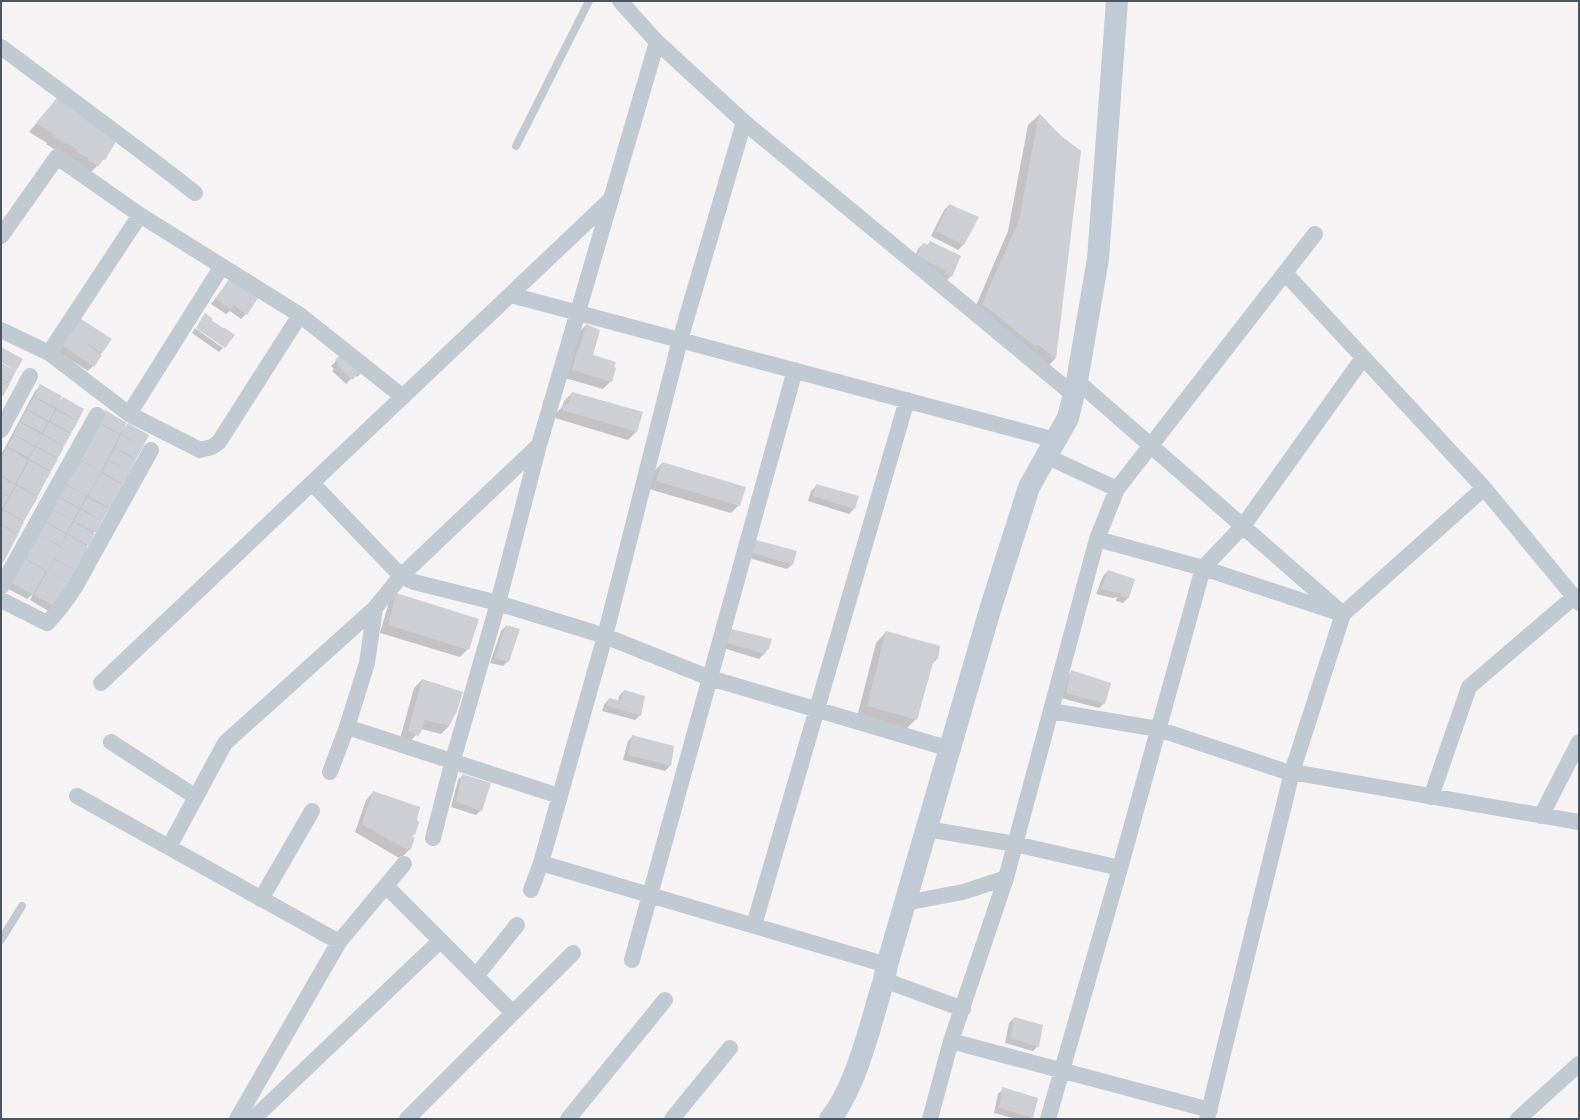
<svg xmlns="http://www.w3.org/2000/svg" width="1580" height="1120" font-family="'Open Sans',sans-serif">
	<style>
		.shadow { fill: #0003 }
		.building { fill: #cdcfd5 }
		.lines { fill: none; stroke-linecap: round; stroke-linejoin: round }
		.lane { stroke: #c1cad2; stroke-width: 8 }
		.street { stroke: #c1cad2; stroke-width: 16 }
		.secondary { stroke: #c1cbd6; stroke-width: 22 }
	</style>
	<rect width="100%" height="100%" fill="#f5f3f3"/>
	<path class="shadow" d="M50 107 104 159 90 173 60 152 62 150 57 151 46 144 47 143 29 132Z
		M1039 115 1061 136 1080 151 1055 359 1045 369 972 315 1008 231 1028 125Z
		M949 205 977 217 963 245 958 250 931 236 944 210Z
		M931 242 960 256 951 276 946 281 913 261 918 249 923 244 926 246Z
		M231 279 246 314 241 319 230 311 226 314 211 304Z
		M73 323 110 339 93 366 88 371 57 351Z
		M586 325 592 356 611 381 603 389 565 378 578 333Z
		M195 328 223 348 219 352 192 333Z
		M344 353 363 371 357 377 355 375 346 384 332 371 334 369 331 366Z
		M1 363 15 372 1 398Z
		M41 386 58 403 63 398 77 420 1 563V455L35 391Z
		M572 393 641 413 636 432 628 440 555 418 556 413 562 407 564 401Z
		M100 417 122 430 128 424 142 446 109 508 100 521 55 607 50 612 30 600 33 594 27 599 7 588Z
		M662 463 739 505 731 513 649 489 654 471Z
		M816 486 854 509 849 514 808 501 811 491Z
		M756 541 793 564 787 569 749 558Z
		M1108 571 1134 580 1128 598 1123 603 1116 601 1117 597 1113 598 1096 594 1103 576Z
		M397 594 468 649 460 657 380 633 389 602Z
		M506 626 508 661 503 666 490 663 501 631Z
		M886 632 937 659 932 664 916 719 905 730 857 717 876 643Z
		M726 635 765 652 764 654 759 659 723 648Z
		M1071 672 1104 703 1099 708 1061 698 1066 677Z
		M422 680 449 726 441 734 421 729 409 743 400 739 414 688Z
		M624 691 640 715 635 720 602 711 604 705 609 699 618 701 619 696Z
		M633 736 670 766 665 771 623 760 628 741Z
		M463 775 481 810 476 815 451 807 458 780Z
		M373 792 414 834 410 839 411 848 403 856H401L399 858 355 832 366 800Z
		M1014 1018 1038 1046 1033 1051 1005 1043 1009 1023Z
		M1003 1089 1032 1117 1030 1119H1016L994 1113 998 1094Z"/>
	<path class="building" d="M57 98 117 140 105 160H102L99 166 87 160 89 158 76 152 78 150 68 144V143L65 144 54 136V135L36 123Z
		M1039 113 1061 136 1081 151 1056 359 1039 345 1035 346 982 304 1019 220Z
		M949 204 979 217 964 245 936 231Z
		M930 241 961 256 952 277 945 273 946 271 917 256 923 243 928 245Z
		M230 278 258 298 247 315 234 305 232 310 215 299Z
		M205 313 213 319 211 320 223 328H225L235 335 225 348 196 328Z
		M78 317 112 339 102 353 83 341 102 355 94 367 62 345 70 332 73 334 70 330Z
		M586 324 600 330 593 355 616 362 614 367 616 368 612 382 572 370 577 351 579 350Z
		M1 347 23 359 16 371 1 362Z
		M344 351 361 371 352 380 337 365 338 363 335 360Z
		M1 363 16 371 10 383 1 378Z
		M1 379 10 384 3 396 1 395Z
		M40 384 62 396 56 408 34 396Z
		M572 392 643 412 637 432 562 410 564 404H568Z
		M34 397 55 409 49 421 27 409Z
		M63 397 84 409 78 421 56 408Z
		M27 410 48 422 42 433 20 421Z
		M56 410 78 422 71 433 50 421Z
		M105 410 127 423 120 434 99 422Z
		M20 422 64 447 58 458 36 446 43 435 35 446 14 434Z
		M49 422 71 434 64 446 43 434Z
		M99 423 120 435 101 472 79 459Z
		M128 423 149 435 143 447 121 434Z
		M14 435 35 447 29 458 7 446Z
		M121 435 143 447 136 459 115 447Z
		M7 447 28 460 15 484 1 475V458Z
		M36 447 58 459 51 471 29 459Z
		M115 448 136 460 130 472 108 459Z
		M29 460 51 472 44 484 23 472Z
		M79 460 101 472 87 496 66 484Z
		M108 460 130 472 123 484 102 472Z
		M662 462 746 487 740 506 656 481Z
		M23 472 44 484 38 496 16 484Z
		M101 473 123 485 110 508 88 496Z
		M1 477 15 485 9 496 1 492Z
		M65 484 86 496 80 508 58 496Z
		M816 484 859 496 855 509 813 496Z
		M16 485 38 497 31 509 10 497Z
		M1 493 9 497 1 510Z
		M10 497 31 509 24 521 3 509Z
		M58 497 79 509 73 521 51 508Z
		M87 497 109 509 102 521 81 508Z
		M51 509 73 521 66 533 45 521Z
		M80 509 102 521 96 533 74 521Z
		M3 510 24 522 18 534 1 524V513Z
		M45 522 66 534 60 546 38 534Z
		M74 522 95 534 89 546 67 533Z
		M1 525 18 535 5 559 1 556Z
		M38 534 60 547 47 571 25 558Z
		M67 534 88 547 76 571 54 558Z
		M756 540 797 551 793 565 753 553Z
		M1 557 5 559 1 566Z
		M25 559 46 571 33 595 12 583Z
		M54 559 76 571 69 583 52 574 69 584 56 607 34 595Z
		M1108 570 1135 579 1129 598 1121 596V592L1119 593 1101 589Z
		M396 593 479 619 469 650 388 625Z
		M506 625 520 629 509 662 495 658Z
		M731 629 772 639 769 649 767 650 765 654 727 643Z
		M886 631 940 646 938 659H934L917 720 867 706Z
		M1071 670 1111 683 1105 704 1066 693Z
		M422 679 463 692 457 711 449 726 425 720 423 728 418 736 408 731Z
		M624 690 645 696 641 716 607 706 609 698 621 701Z
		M632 735 674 746 671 766 628 755Z
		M462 774 491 783 482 811 456 802Z
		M373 791 420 807 417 820 419 822 415 835 413 833 412 838 415 837 411 849 408 848 407 850 362 824Z
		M1014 1017 1043 1025 1039 1047 1010 1038Z
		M1002 1087 1038 1098 1033 1118 999 1108Z"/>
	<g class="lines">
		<path class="lane" d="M516 146 589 1
			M1 940 22 906"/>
		<path class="street" d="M620 1 657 42 744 122 1074 395
			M1 47C66 96 132 143 195 193
			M1 236 57 157 140 215 300 315 403 397
			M1285 273 1484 488 1579 603
			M511 295 1055 440
			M1 330 49 353 129 414 200 450 212 447 219 442 300 315
			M49 353 140 215
			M1077 381 1343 614
			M129 414 222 266
			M1 430 30 376
			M1046 456 1117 489
			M312 483 401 576 414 582 498 603 605 636 710 678 950 749
			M1097 539 1203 568 1336 612
			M1 587 97 415
			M1 600 47 623C59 611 66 601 75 587L151 450
			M101 683 609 201
			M1051 711 1158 729 1290 773 1292 772 1579 822
			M347 727 559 796
			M111 742 196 797
			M330 772 347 727 367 663 375 608 401 576 539 445
			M77 796 339 942
			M1431 797 1469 687 1574 597
			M1541 816 1579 742
			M927 829 1015 844 1120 868
			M433 838 453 760 498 603 539 445 657 42
			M169 847 225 743 375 608
			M541 863 887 965
			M386 886 513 1013
			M531 890 541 863 605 636 680 340 744 122
			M261 899 312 811
			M905 903 963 892 1006 878
			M754 925 907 400
			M632 960 795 370
			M476 976 517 925
			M884 980 963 1009
			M951 1041 1210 1110
			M237 1119 339 942 404 864
			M253 1119 440 941
			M407 1119 573 953
			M568 1119 665 1000
			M672 1119 730 1048
			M930 1119 951 1041 1006 878 1097 539 1117 489 1315 234
			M1048 1119 1120 868 1203 568 1243 526 1363 358
			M1207 1119 1292 772 1343 614 1484 488
			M1518 1119 1579 1064"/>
		<path class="secondary" d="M830 1119C857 1086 871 1021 884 980L887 965 990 610 1029 487 1068 418 1077 381 1098 259 1117 1"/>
	</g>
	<rect width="1580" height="1120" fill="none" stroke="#4a5661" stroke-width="4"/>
</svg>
